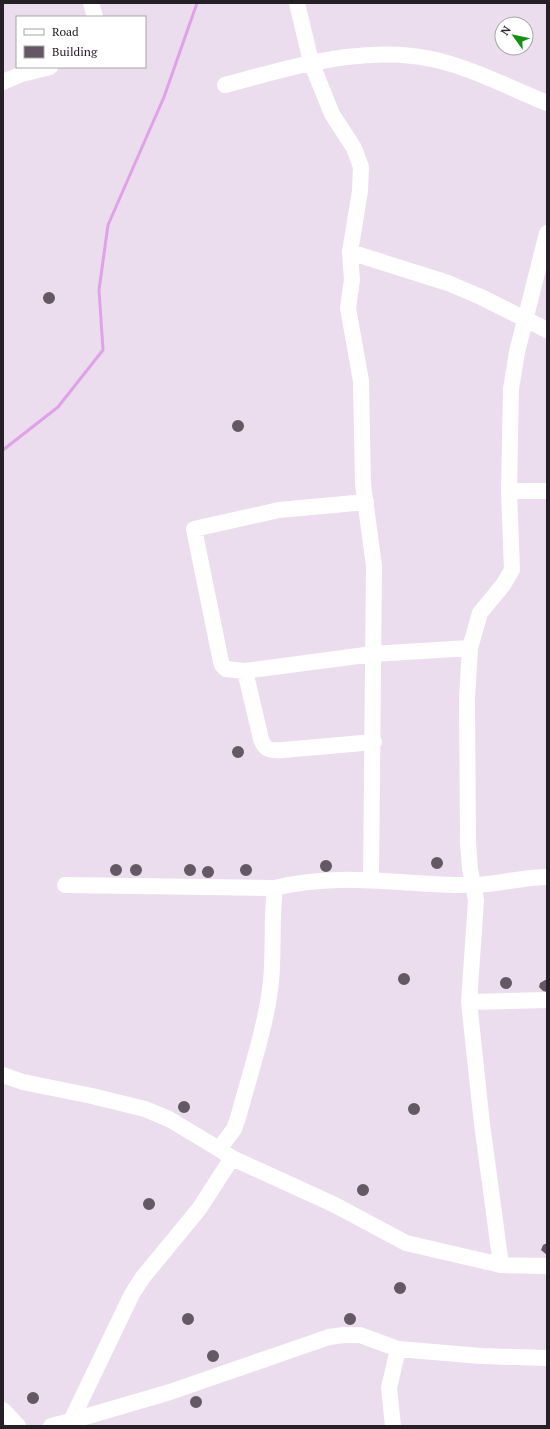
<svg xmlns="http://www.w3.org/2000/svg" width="550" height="1429" font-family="'PT Serif',serif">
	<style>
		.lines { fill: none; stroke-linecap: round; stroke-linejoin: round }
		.stream { stroke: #e1a1e9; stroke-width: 3 }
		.building { fill: #645865 }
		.minor { stroke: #fff; stroke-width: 16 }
	</style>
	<rect width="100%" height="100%" fill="#ebdded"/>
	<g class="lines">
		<path class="stream" d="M3 450 58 407 103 350 99 290 108 225 164 97 197 3"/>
	</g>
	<path class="building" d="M43 298a6 6 0 1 1 12 0a6 6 0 1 1-12 0Z
		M232 426a6 6 0 1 1 12 0a6 6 0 1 1-12 0Z
		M232 752a6 6 0 1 1 12 0a6 6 0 1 1-12 0Z
		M431 863a6 6 0 1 1 12 0a6 6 0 1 1-12 0Z
		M320 866a6 6 0 1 1 12 0a6 6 0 1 1-12 0Z
		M130 870a6 6 0 1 1 12 0a6 6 0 1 1-12 0Z
		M240 870a6 6 0 1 1 12 0a6 6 0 1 1-12 0Z
		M110 870a6 6 0 1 1 12 0a6 6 0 1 1-12 0Z
		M184 870a6 6 0 1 1 12 0a6 6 0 1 1-12 0Z
		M202 872a6 6 0 1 1 12 0a6 6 0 1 1-12 0Z
		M398 979a6 6 0 1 1 12 0a6 6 0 1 1-12 0Z
		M500 983a6 6 0 1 1 12 0a6 6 0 1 1-12 0Z
		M547 979V992L543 991 539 987 540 983Z
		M178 1107a6 6 0 1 1 12 0a6 6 0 1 1-12 0Z
		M408 1109a6 6 0 1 1 12 0a6 6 0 1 1-12 0Z
		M357 1190a6 6 0 1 1 12 0a6 6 0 1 1-12 0Z
		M143 1204a6 6 0 1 1 12 0a6 6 0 1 1-12 0Z
		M547 1243V1255L541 1250 543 1245Z
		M394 1288a6 6 0 1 1 12 0a6 6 0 1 1-12 0Z
		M182 1319a6 6 0 1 1 12 0a6 6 0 1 1-12 0Z
		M344 1319a6 6 0 1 1 12 0a6 6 0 1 1-12 0Z
		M207 1356a6 6 0 1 1 12 0a6 6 0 1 1-12 0Z
		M27 1398a6 6 0 1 1 12 0a6 6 0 1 1-12 0Z
		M190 1402a6 6 0 1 1 12 0a6 6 0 1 1-12 0Z"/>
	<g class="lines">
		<path class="minor" d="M91 3 95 17
			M297 3 311 62 332 114 354 148 361 167 360 191 350 252 352 280 348 308 361 381 363 484 374 566 371 880
			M3 82 22 74 50 67
			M225 85C296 66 377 40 451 64 484 74 515 90 547 103
			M350 252 448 283 481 297 547 330
			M509 491H547
			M366 502 279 510 194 529 220 657 222 665 226 669 245 671 373 654 470 648 467 698 468 842 470 869 476 900 469 1002 482 1124 501 1265
			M470 648 480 613 503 585 512 570 509 491 511 389 517 352 547 233
			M245 671 261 739C265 751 272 751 283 750L374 742
			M65 885 275 888
			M469 1002 547 1000
			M3 1075 23 1082 92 1096 145 1109 169 1119 219 1149 232 1158 335 1205 406 1243 501 1265 547 1266
			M219 1149 234 1129 238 1118C250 1073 266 1027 271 982 274 950 271 919 275 888 339 871 407 886 472 885 497 885 522 877 547 877
			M3 1410 18 1426
			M71 1421 170 1392 329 1337 344 1335H360L398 1349 481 1356 547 1358
			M51 1426 71 1421 132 1294 143 1277 199 1209 232 1158
			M393 1426 389 1388 398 1349"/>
	</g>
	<rect width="550" height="1429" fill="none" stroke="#252025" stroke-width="8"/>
	<rect x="16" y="16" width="130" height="52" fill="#ffffff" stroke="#a8a6a8"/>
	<rect x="24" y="29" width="20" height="6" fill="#ffffff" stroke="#a8a6a8"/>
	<text x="52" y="36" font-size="12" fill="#252025">Road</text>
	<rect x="24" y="46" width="20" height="12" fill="#645865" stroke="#a8a6a8"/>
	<text x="52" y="56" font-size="12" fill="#252025">Building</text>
	<g transform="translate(514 36) rotate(303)"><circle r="19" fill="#ffffff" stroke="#a8a6a8"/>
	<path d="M0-3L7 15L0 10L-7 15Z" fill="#168e18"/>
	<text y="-6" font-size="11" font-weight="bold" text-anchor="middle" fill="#252025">N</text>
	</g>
</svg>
